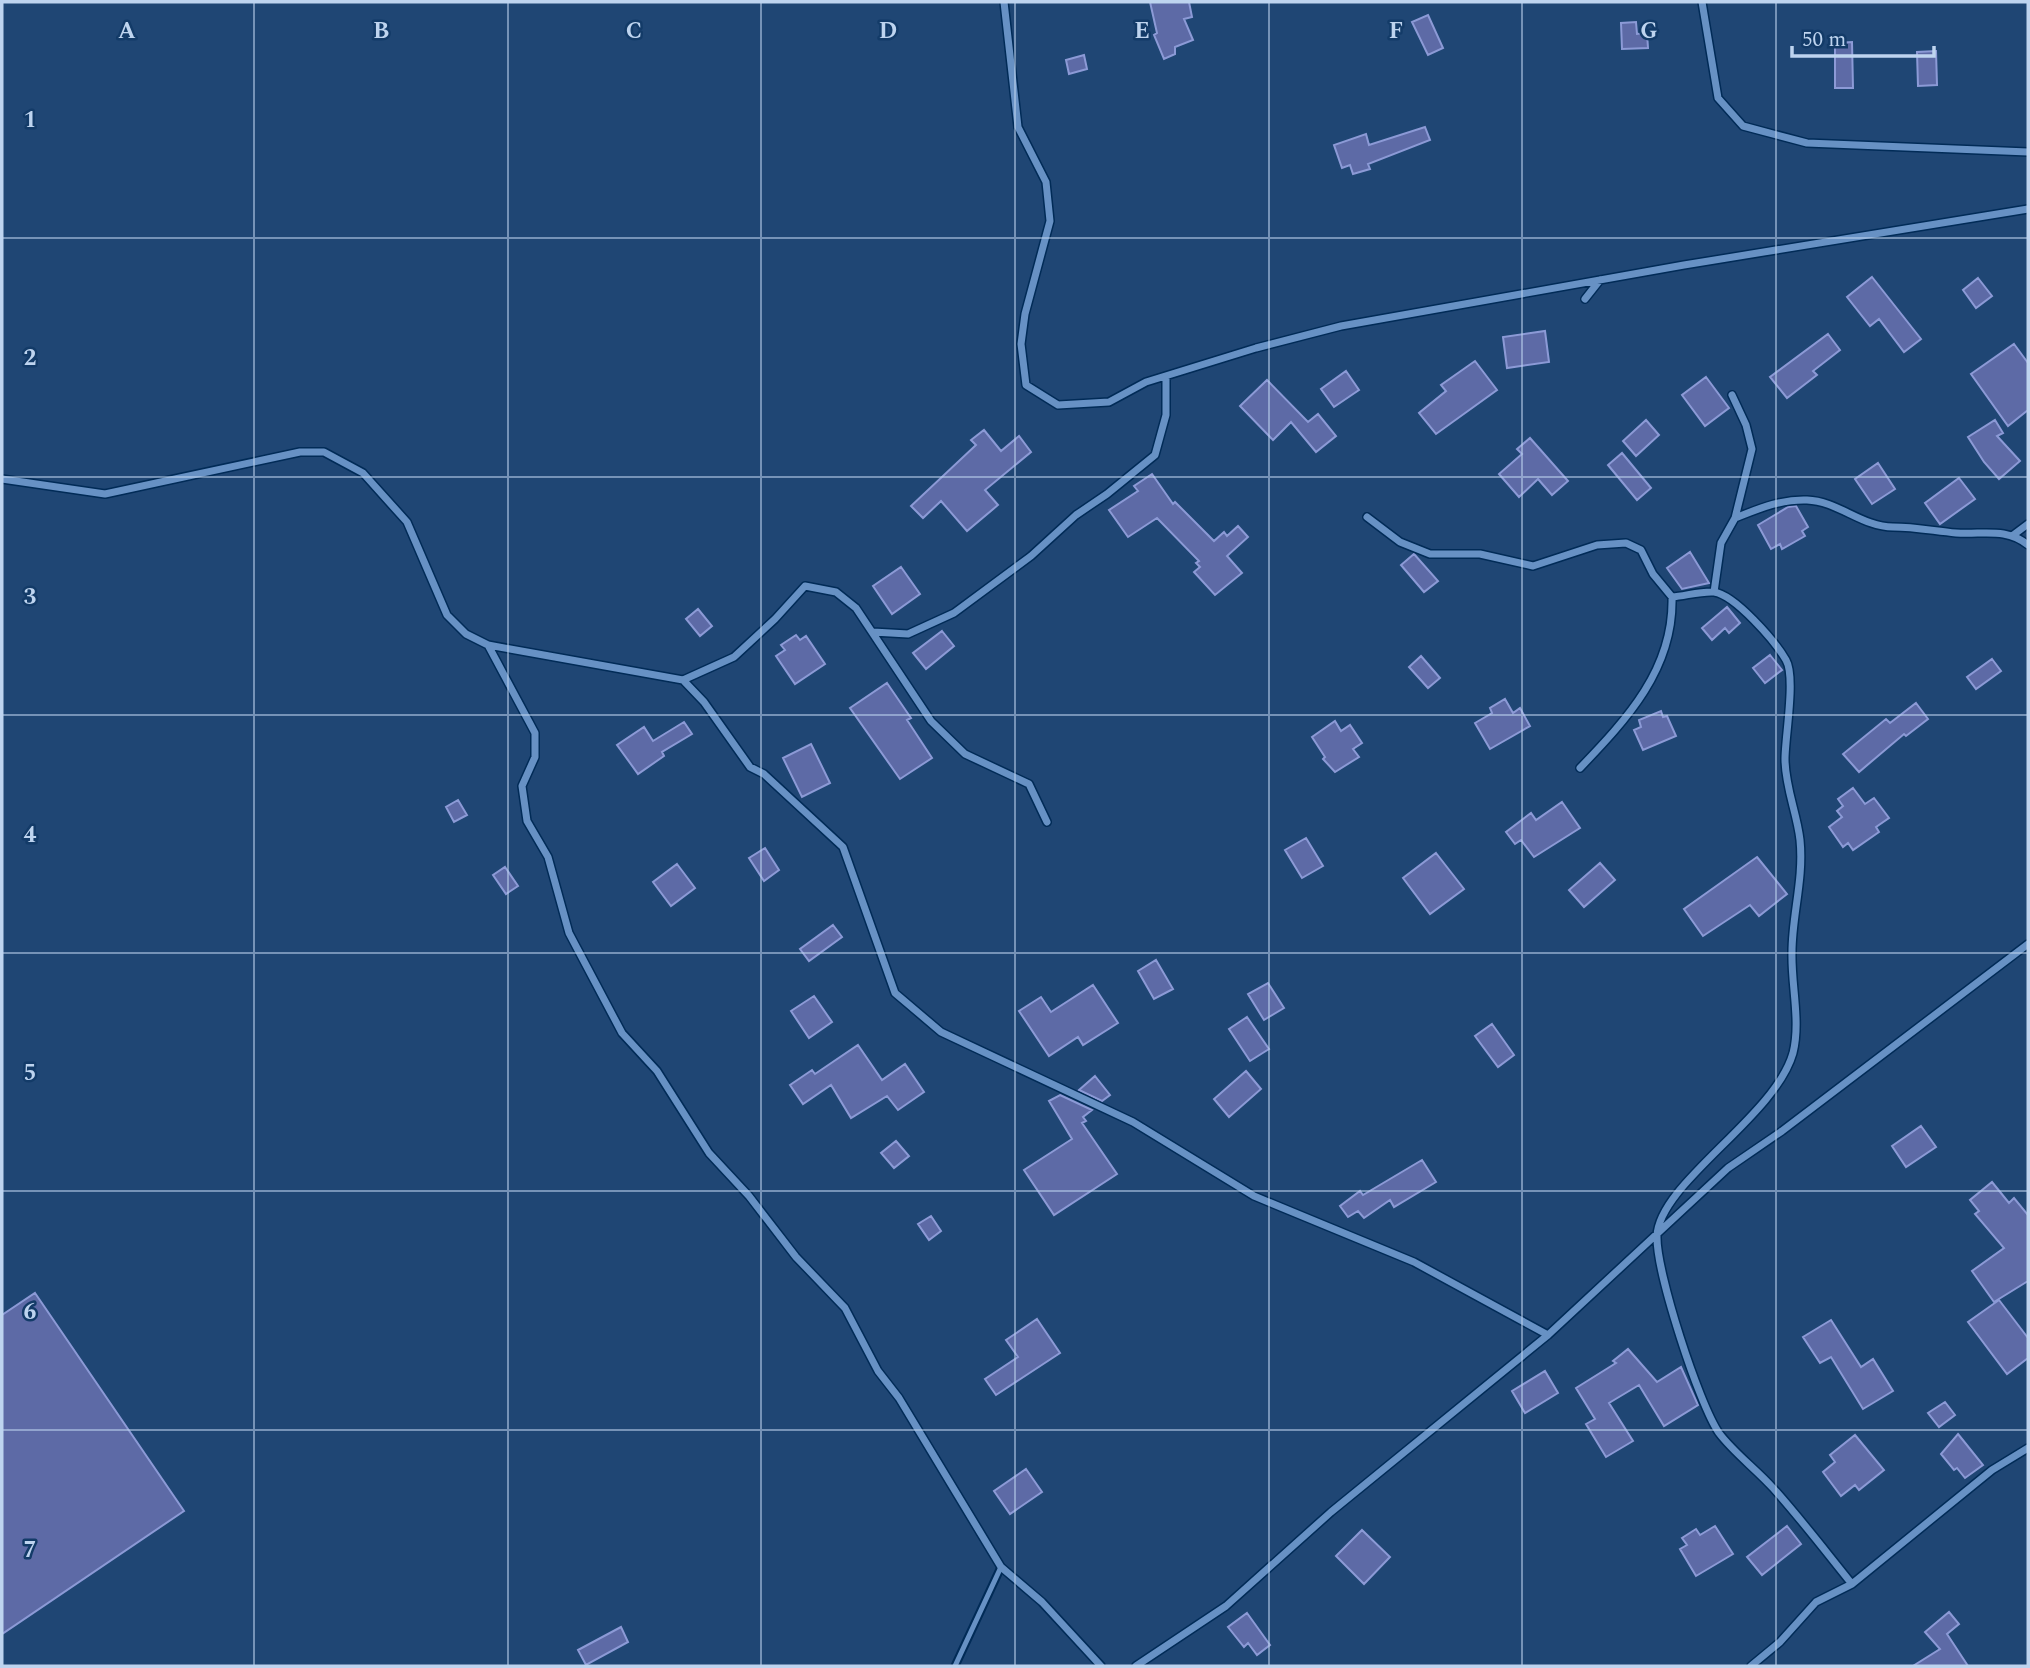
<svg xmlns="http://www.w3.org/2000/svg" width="2030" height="1668" font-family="Spectral,serif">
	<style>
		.building { fill: #5d6aa6; stroke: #8c9ad6; stroke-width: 2 }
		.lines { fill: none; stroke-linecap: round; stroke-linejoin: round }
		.lane-casing { stroke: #012b57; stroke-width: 9 }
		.street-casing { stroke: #012b57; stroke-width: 10 }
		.lane { stroke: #6791c4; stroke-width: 5 }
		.street { stroke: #6791c4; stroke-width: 7 }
		.grid { fill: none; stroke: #bed4ef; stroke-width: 2; stroke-opacity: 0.55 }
		.grid-label { font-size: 23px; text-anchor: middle; font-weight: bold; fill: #bed4ef; stroke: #133b68; stroke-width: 5; stroke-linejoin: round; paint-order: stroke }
	</style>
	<rect width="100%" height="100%" fill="#1f4674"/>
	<path class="building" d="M1150 2H1189L1192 17 1184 19 1193 40 1175 47V54L1164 59 1154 35 1157 33Z
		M1428 15 1443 48 1428 55 1412 22Z
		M1636 22 1637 34 1647 33 1648 48 1622 49 1621 23Z
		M1852 42 1853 88H1835V43Z
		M1936 51 1937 85 1918 86 1917 52Z
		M1084 55 1087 69 1069 74 1066 60Z
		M1425 127 1430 140 1368 164 1370 169 1353 174 1350 165 1342 168 1334 145 1366 134 1369 145Z
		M1872 277 1921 339 1904 352 1879 319 1870 326 1847 297Z
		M1978 278 1992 296 1976 308 1963 290Z
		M1545 331 1549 362 1507 368 1503 337Z
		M1828 334 1840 350 1813 371 1817 375 1787 398 1770 377Z
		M2014 344 2028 363V410L2008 426 1971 374Z
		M1475 361 1497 390 1436 434 1419 413 1446 391 1441 385Z
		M1346 371 1359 390 1334 407 1321 389Z
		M1706 377 1729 408 1705 426 1682 395Z
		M1267 380 1308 422 1318 414 1336 436 1316 452 1291 422 1273 440 1240 406Z
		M1646 420 1659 435 1636 456 1623 441Z
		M1995 420 2003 433 1997 436 2020 461 1999 479 1984 462 1968 437Z
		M984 430 1001 451 1019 436 1031 452 985 490 998 505 967 531 941 501 923 518 911 506 976 445 971 440Z
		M1530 438 1568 481 1552 495 1538 479 1519 497 1499 474 1522 454 1517 449Z
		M1622 453 1651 488 1637 500 1608 465Z
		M1878 463 1895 489 1872 504 1855 479Z
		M1152 474 1173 504 1175 502 1214 541 1224 532 1227 536 1238 526 1248 537 1227 556 1242 573 1215 595 1194 572 1200 567 1196 563 1199 561 1157 518 1128 537 1109 510 1138 491 1134 486Z
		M1959 478 1975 499 1940 524 1925 503Z
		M1796 506 1808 527 1802 531 1805 536 1782 549 1780 544 1771 549 1758 525 1788 507Z
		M1690 552 1709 583 1682 589 1667 568Z
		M1414 554 1438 581 1424 592 1401 565Z
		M901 567 920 594 892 614 873 586Z
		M1727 607 1740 623 1729 633 1725 628 1712 640 1702 628Z
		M698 609 712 626 700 636 686 619Z
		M942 631 954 646 926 669 913 653Z
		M796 635 800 640 806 636 825 664 795 684 776 656 785 650 781 645Z
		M1770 655 1782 670 1765 683 1753 668Z
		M1421 656 1440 678 1428 688 1409 667Z
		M1992 659 2001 671 1976 689 1967 677Z
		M887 683 911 718 907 720 932 758 900 779 850 708Z
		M1505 699 1513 713 1520 708 1530 726 1490 749 1475 723 1492 713 1490 708Z
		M1916 703 1928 719 1906 736 1904 734 1859 772 1843 754 1886 719 1890 723Z
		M1661 711 1663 717 1667 716 1676 736 1643 750 1634 730 1641 727 1639 720Z
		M1335 721 1341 731 1350 725 1362 743 1353 749 1359 757 1335 772 1323 759 1325 757 1312 737Z
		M684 722 692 734 662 752 664 756 638 774 617 745 644 727 653 741Z
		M811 744 830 783 802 797 783 758Z
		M1853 788 1865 804 1874 798 1889 818 1876 827 1879 832 1853 850 1848 843 1843 847 1829 827 1842 817 1837 811 1843 806 1838 799Z
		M458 800 467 815 454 822 446 807Z
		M1562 802 1580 828 1534 857 1521 840 1515 844 1506 832 1531 813 1536 820Z
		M1306 838 1323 866 1302 878 1285 850Z
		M765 848 779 870 764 881 749 858Z
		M1436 853 1464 889 1430 914 1403 878Z
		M1757 857 1787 894 1759 916 1750 905 1703 936 1684 909Z
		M1600 863 1615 880 1584 907 1569 890Z
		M677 864 695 888 671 906 653 882Z
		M505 867 518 886 506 894 493 875Z
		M833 925 842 937 809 961 800 949Z
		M1156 960 1173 989 1154 999 1138 971Z
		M1268 983 1284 1008 1264 1020 1248 994Z
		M1093 985 1118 1023 1083 1045 1078 1037 1049 1056 1019 1011 1041 997 1051 1012Z
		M814 996 832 1022 809 1038 791 1011Z
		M1247 1017 1269 1049 1250 1061 1229 1029Z
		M1492 1024 1514 1055 1498 1067 1475 1036Z
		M858 1045 882 1080 905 1064 924 1092 898 1110 887 1096 851 1118 831 1085 803 1104 790 1085 812 1070 815 1074Z
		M1246 1071 1261 1089 1229 1117 1214 1099Z
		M1095 1076 1110 1095 1102 1101 1079 1090Z
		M1060 1095 1092 1110 1083 1117 1086 1121 1082 1123 1117 1174 1054 1215 1024 1170 1072 1139 1049 1101Z
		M1921 1126 1936 1147 1906 1167 1892 1146Z
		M896 1141 909 1156 894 1168 881 1153Z
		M1422 1160 1436 1182 1394 1207 1390 1200 1364 1218 1358 1211 1348 1217 1340 1206 1360 1191 1363 1195Z
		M1992 1182 2009 1203 2014 1198 2028 1215V1281L1994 1302 1972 1271 2004 1248 1975 1214 1979 1211 1970 1200Z
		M931 1216 941 1231 929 1240 918 1224Z
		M35 1293 184 1511 2 1634V1315Z
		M1999 1300 2028 1338V1358L2007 1374 1968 1322Z
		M1037 1319 1060 1353 996 1395 985 1379 1018 1357 1006 1340Z
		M1831 1320 1861 1367 1873 1359 1893 1391 1863 1409 1831 1357 1820 1363 1803 1337Z
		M1628 1349 1657 1382 1681 1367 1698 1405 1664 1426 1639 1385 1609 1403 1633 1441 1606 1457 1586 1424 1595 1419 1576 1388 1616 1363 1613 1361Z
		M1545 1371 1558 1393 1525 1413 1512 1391Z
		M1945 1402 1955 1415 1939 1427 1928 1413Z
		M1958 1434 1983 1465 1965 1478 1957 1468 1954 1470 1941 1454Z
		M1855 1435 1884 1470 1859 1490 1855 1485 1841 1496 1823 1472 1835 1462 1830 1455Z
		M1026 1469 1042 1492 1010 1514 994 1491Z
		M1715 1526 1733 1554 1696 1576 1680 1549 1687 1545 1682 1538 1696 1529 1700 1535Z
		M1787 1526 1801 1544 1762 1575 1747 1557Z
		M1362 1530 1390 1557 1364 1584 1336 1556Z
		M1949 1612 1959 1624 1947 1634 1968 1666H1913L1940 1649 1925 1632Z
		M1247 1613 1270 1645 1257 1655 1248 1643 1244 1647 1228 1627Z
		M621 1627 628 1642 586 1665 578 1650Z"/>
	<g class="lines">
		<g class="lane-casing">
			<path id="lane" d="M955 1666 1001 1567"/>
		</g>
		<g class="street-casing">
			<path id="street" d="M1004 2 1018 127 1046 182 1050 221 1025 314 1021 344 1026 385 1058 405 1109 402 1146 382 1256 348 1341 326 1684 265 2028 209
				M1702 2 1718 98 1743 126 1807 143 2028 152
				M1585 299 1600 280
				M2 479 105 494 300 452H324L363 473 407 522 447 615 466 634 488 645 683 680 734 657 775 619 805 586 836 592 856 608 931 721 965 754 1029 784 1047 822
				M1367 517 1400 542 1430 554H1480L1533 566 1597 545 1626 543 1641 550 1653 574 1672 597C1685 596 1701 591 1714 592 1735 595 1775 641 1786 660 1796 677 1785 737 1785 759 1785 787 1797 813 1800 840 1804 879 1792 915 1792 952 1791 985 1801 1021 1793 1053 1775 1117 1659 1183 1657 1236 1656 1272 1699 1404 1719 1433 1734 1453 1756 1469 1773 1488 1801 1519 1826 1552 1852 1584
				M1735 518C1758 509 1781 499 1807 500 1838 501 1862 527 1893 527 1915 527 1934 531 1956 533 1982 535 2006 527 2028 545
				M2012 536 2028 524
				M1714 592 1721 543 1735 518 1752 449 1746 425 1732 395
				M873 632 908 634 954 613 1031 556 1076 515 1107 494 1155 455 1166 415V377
				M488 645 535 733V757L522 786 527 821 548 857 569 933 622 1033 657 1071 709 1153 749 1196 796 1257 845 1308 878 1371 899 1398 1001 1567 1042 1602 1101 1666
				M683 680 704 702 750 767 764 774 843 847 895 993 941 1032 1133 1122 1254 1196 1414 1262 1548 1335
				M1580 768C1627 719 1674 669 1672 597
				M1136 1666 1226 1606 1331 1512 1548 1335 1728 1168 1782 1131 2028 944
				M1751 1666 1780 1642 1816 1602 1852 1584 1992 1470 2028 1448"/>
		</g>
		<use href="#lane" class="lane"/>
		<use href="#street" class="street"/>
	</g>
	<path class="grid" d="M254 2V1666M508 2V1666M761 2V1666M1015 2V1666M1269 2V1666M1522 2V1666M1776 2V1666M2 238H2028M2 477H2028M2 715H2028M2 953H2028M2 1191H2028M2 1430H2028"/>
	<g class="grid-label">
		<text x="127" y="38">A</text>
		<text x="381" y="38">B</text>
		<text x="634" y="38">C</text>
		<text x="888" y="38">D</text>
		<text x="1142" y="38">E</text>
		<text x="1396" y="38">F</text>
		<text x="1649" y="38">G</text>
		<text x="30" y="127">1</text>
		<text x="30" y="365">2</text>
		<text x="30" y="604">3</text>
		<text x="30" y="842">4</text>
		<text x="30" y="1080">5</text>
		<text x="30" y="1319">6</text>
		<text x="30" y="1557">7</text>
	</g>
	<rect width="2030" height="1668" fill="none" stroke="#bed4ef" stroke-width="7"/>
	<path d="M1792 46v10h142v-10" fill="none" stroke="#bed4ef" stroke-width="3.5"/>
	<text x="1802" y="46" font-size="21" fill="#bed4ef" stroke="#133b68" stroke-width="5" paint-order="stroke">50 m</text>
</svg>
